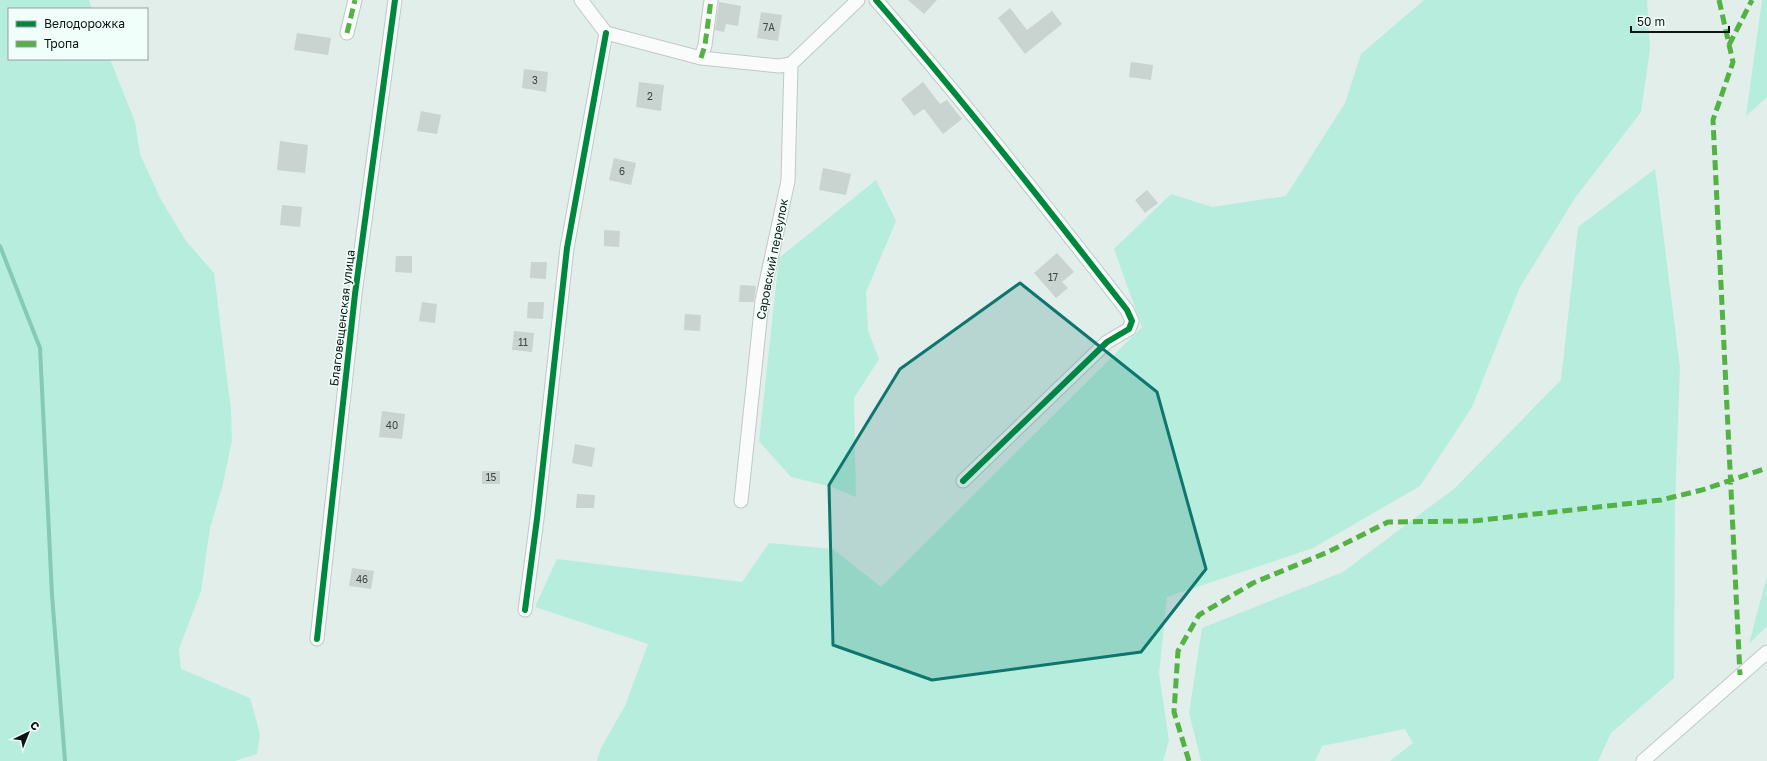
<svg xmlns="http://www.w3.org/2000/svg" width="1767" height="761" font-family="'Golos Text',sans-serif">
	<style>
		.green { fill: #b7eddd }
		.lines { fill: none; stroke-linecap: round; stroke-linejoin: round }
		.stream { stroke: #86c9b6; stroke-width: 4 }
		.building { fill: #c9d3d0 }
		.street-casing { stroke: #c0c9c6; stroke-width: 15 }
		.street { stroke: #fafcfc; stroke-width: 13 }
		.quiet { stroke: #54b144; stroke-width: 5; stroke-dasharray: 10 5; stroke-linecap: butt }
		.cycleway-casing { stroke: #f0fff9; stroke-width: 8 }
		.cycleway { stroke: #00873e; stroke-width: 6 }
		.marked { fill: #0f766e; fill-opacity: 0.2; stroke: #0f766e; stroke-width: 3; stroke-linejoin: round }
		.labels { text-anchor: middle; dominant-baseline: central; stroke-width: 3; stroke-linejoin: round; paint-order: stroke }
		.number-label { font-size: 10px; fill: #3c4642 }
		.street-label { font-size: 12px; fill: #0c1512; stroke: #f0fff9 }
	</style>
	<rect width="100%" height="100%" fill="#e1eeea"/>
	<path class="green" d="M0 0H89L92 9H9V59H110L135 122 140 154 160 198 186 241 214 273 231 410 232 440 223 484 210 528 201 591 179 649 181 669 250 698 260 734 257 754 235 761H0Z
		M1424 0H1647L1650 49 1641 112 1575 198 1520 287 1472 407 1420 486 1313 548 1167 597 1159 674 1169 740 1163 761H597L601 748 625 706 648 644 535 607 557 559 742 582 769 543 833 549 881 587 1142 327 1114 249 1171 194 1212 207 1286 196 1345 103 1361 54Z
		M1762 0H1767V97L1746 116Z
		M1655 169 1680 368 1675 502 1674 678 1611 733 1598 761H1390L1413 743 1405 729 1322 746 1315 761H1201L1189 713 1202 628 1343 572 1455 488 1561 380 1578 227Z
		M876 180 896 221 866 292 868 331 879 359 854 398 856 497 832 487 791 477 759 441 779 258Z
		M1767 576V626L1749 644Z"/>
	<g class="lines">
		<path class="stream" d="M0 246 40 348 52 595 65 761"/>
	</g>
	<path class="building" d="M908 0H937L924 14Z
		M719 2 741 6 738 26 726 24 724 32 715 30Z
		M1010 8 1027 30 1052 11 1062 24 1025 54 998 18Z
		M761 12 782 15 778 41 757 38Z
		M297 33 331 38 328 55 294 50Z
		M1131 62 1153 65 1151 80 1129 77Z
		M524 69 548 72 546 92 522 88Z
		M639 82 664 85 661 111 636 107Z
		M923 82 940 104 947 100 962 119 943 134 924 109 914 116 901 99Z
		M421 111 441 115 437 134 417 131Z
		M280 141 308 145 305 173 277 170Z
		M614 158 636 163 631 185 609 180Z
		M823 168 851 174 846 195 819 190Z
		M1147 190 1158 203 1145 213 1135 200Z
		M282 205 302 207 300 227 280 225Z
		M604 230 620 231 619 247 604 246Z
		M1057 253 1074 272 1062 282 1068 288 1056 298 1034 273Z
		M396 256H412V273L395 272Z
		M531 262H547L546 279 530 278Z
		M740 285 756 286 754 302H739Z
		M422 302 437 304 435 323 419 321Z
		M528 302H544L543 319 527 318Z
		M685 314 701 315 700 331 684 330Z
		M514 331 534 333 532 352 512 350Z
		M382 411 405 414 402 439 379 437Z
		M575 444 595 448 592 467 572 463Z
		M482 471H500V484H482Z
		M577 494 595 495 594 508H576Z
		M352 568 374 571 371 589 349 586Z"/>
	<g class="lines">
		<g class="street-casing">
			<path id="street" d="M581 0 606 33 701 58 779 66 791 64
				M876 0C963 100 1045 205 1127 310L1132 321 1129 329 1107 342 963 481
				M347 33 355 0
				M701 58 705 45 711 0
				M791 64 858 0
				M741 501 762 301 788 181 791 64
				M525 610 537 519 567 248 606 33
				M317 639 355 294 395 0
				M1643 761 1767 652"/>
		</g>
		<use href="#street" class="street"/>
		<path class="quiet" d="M1719 0 1733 62 1713 120 1740 675
			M347 33 355 0
			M1729 45 1752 0
			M701 58 705 45 711 0
			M1189 761 1174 712 1178 651 1199 615 1253 583 1328 552 1388 522 1473 521 1661 500 1702 490 1767 468"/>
		<g class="cycleway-casing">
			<path id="cycleway" d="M876 0C963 100 1045 205 1127 310L1132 321 1129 329 1107 342 963 481
				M525 610 537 519 567 248 606 33
				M317 639 355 294 395 0"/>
		</g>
		<use href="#cycleway" class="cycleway"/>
	</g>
	<path class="marked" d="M1020 283 1157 392 1206 569 1141 652 932 680 833 645 829 485 900 369Z"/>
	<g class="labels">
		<g class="number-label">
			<text x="769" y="27">7А</text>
			<text x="535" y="80">3</text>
			<text x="650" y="96">2</text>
			<text x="622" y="171">6</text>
			<text x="1053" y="277">17</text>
			<text x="523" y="342">11</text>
			<text x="392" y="425">40</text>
			<text x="491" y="477">15</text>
			<text x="362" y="579">46</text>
		</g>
		<g class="street-label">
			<text transform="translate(772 259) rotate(-79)">Саровский переулок</text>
			<text transform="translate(342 318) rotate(-83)">Благовещенская улица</text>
		</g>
	</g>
	<rect x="8" y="8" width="140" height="52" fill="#f0fff9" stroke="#95a19d"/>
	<rect x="16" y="21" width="20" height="6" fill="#00873e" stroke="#95a19d"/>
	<text x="44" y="28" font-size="12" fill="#0c1512">Велодорожка</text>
	<rect x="16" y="41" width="20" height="6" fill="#54b144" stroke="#95a19d"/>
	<text x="44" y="48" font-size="12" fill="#0c1512">Тропа</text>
	<g transform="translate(28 733) rotate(43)" stroke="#f0fff9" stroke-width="3" paint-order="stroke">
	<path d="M0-3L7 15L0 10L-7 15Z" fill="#0c1512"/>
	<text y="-6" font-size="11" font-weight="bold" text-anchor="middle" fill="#0c1512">С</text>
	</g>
	<path d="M1631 26v6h98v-6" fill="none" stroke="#0c1512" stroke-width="2"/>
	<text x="1637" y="26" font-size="12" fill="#0c1512" stroke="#f0fff9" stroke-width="3" paint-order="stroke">50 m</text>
</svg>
